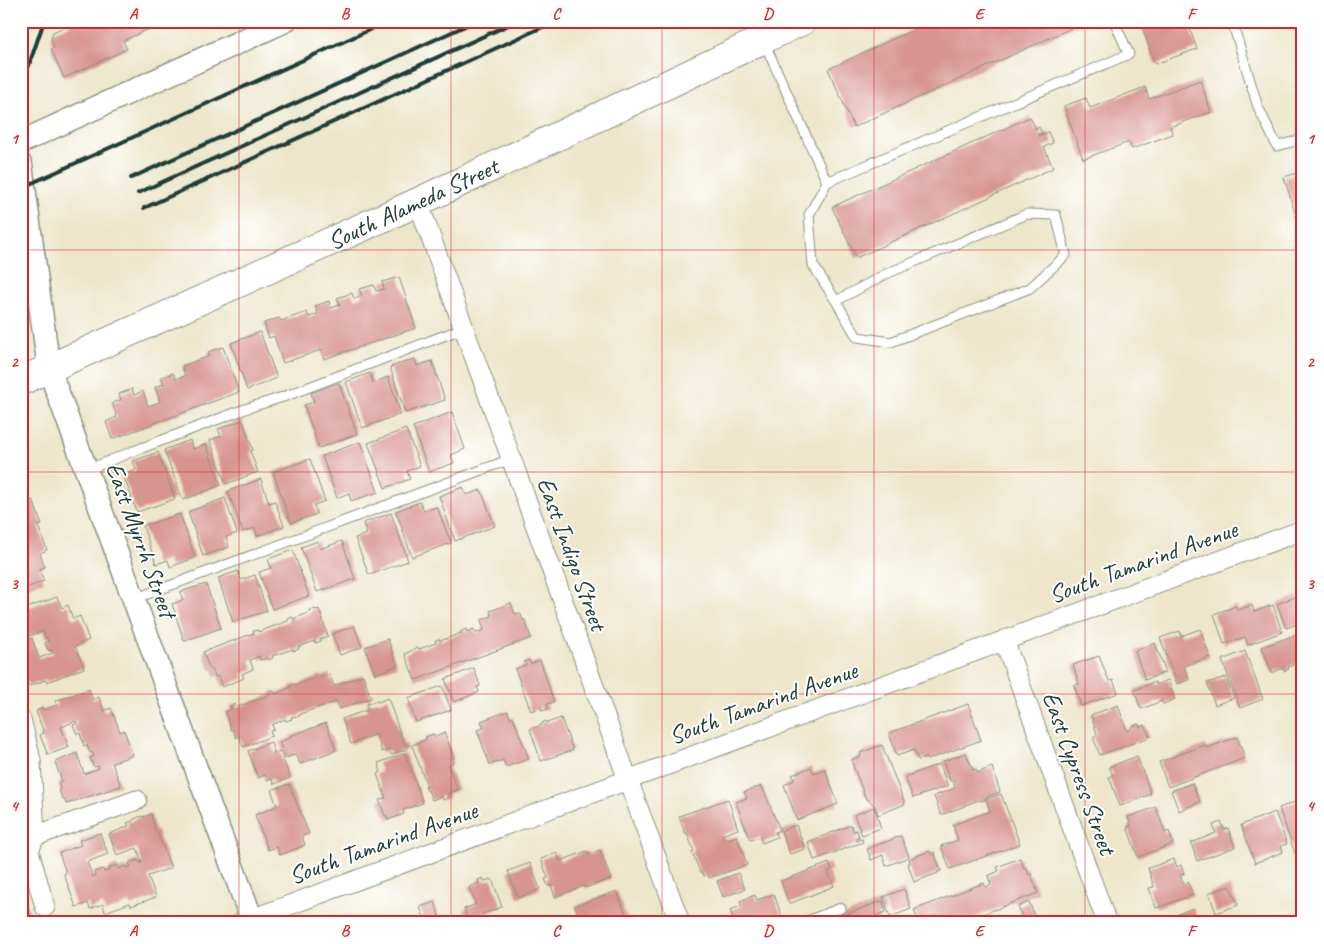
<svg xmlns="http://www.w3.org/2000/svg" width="1324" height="944" font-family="Caveat,sans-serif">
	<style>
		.building { fill: #d89590 }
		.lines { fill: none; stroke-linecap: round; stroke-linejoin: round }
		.service-casing { stroke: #86927f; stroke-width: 11 }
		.minor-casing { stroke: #86927f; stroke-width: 21 }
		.tertiary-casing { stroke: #86927f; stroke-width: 25 }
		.primary-casing { stroke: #86927f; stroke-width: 30 }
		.service { stroke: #fff; stroke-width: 9 }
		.minor { stroke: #fff; stroke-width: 19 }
		.tertiary { stroke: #fff; stroke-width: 22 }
		.primary { stroke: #fff; stroke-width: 28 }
		.rail { stroke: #1f3d34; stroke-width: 4 }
		.grid { fill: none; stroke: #d62828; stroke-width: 1; stroke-opacity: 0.55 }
		.labels { text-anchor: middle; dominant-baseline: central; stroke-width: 4; stroke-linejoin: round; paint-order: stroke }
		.street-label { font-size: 25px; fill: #1f3d34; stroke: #fff }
		.neatline { fill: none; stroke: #d62828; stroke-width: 2 }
		.grid-label { font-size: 16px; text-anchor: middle; font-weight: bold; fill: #d62828 }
	</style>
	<rect width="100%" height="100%" fill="#fff"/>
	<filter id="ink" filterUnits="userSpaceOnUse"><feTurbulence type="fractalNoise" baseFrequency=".02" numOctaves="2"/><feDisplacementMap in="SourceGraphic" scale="10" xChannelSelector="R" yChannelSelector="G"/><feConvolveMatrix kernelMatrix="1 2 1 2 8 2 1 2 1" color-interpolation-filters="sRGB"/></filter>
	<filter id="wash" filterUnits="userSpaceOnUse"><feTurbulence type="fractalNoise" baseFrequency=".0096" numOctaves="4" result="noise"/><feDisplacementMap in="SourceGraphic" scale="20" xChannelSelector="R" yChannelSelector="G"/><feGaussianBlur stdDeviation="1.12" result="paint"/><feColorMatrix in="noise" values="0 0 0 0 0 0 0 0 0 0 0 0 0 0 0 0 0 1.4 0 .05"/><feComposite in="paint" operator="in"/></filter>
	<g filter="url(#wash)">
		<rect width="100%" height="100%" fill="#ede6ca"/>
		<g id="blocks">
			<path class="building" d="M69 21H166L123 41 127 49 64 78 51 49 54 47 51 40 53 32 71 24Z
				M932 21H1087L854 127 828 69Z
				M1140 21H1187L1197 49 1155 64Z
				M1200 80 1211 112 1170 127 1173 134 1132 149 1129 142 1083 159 1064 106 1086 98 1090 108 1145 87 1149 99Z
				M1030 117 1036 129 1039 127 1042 133 1038 134 1039 136 1048 132 1053 143 1044 147 1053 168 856 258 832 207Z
				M1303 171V236H1302L1284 177Z
				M399 277 416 328 324 359 321 350 283 363 274 336 269 338 264 323 279 318 281 321 307 312 309 317 318 314 315 306 329 301 331 308 340 305 337 298 352 293 354 299 362 296 359 289 374 285 376 291 384 289 382 282Z
				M260 332 277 378 247 390 231 343Z
				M223 347 239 392 112 439 106 422 117 417 112 403 121 400 119 394 132 389 134 395 143 391 148 406 160 402 155 387 164 384 161 377 173 373 176 379 185 376 182 366 209 356 208 352Z
				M415 359 417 366 432 361 445 400 405 413 390 367Z
				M370 373 373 383 388 377 401 414 362 428 346 382Z
				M339 383 357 434 319 448 304 405 314 402 311 393Z
				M452 412 465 449 451 455 454 463 429 472 413 427Z
				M242 420 253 450 250 451 258 472 226 484 210 440 221 436 218 429Z
				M406 429 420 466 407 471 410 479 385 488 368 443Z
				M190 440 193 449 206 444 221 485 183 500 164 450Z
				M360 442 378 492 351 501 349 493 337 498 322 456Z
				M158 452 175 499 137 512 123 475 136 470 133 461Z
				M310 459 325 501 314 505 317 514 291 523 273 472Z
				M261 479 269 503 275 501 284 526 257 536 255 528 243 532 228 491Z
				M463 487 466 495 481 490 495 526 455 541 439 496Z
				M225 498 237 533 226 537 229 547 203 556 188 512Z
				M33 500 42 525 38 526 47 550 40 553 45 567 39 569 44 581 21 590V504Z
				M420 502 424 511 437 507 451 543 412 557 396 511Z
				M391 513 408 561 369 575 355 538 367 534 363 523Z
				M180 514 195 558 170 567 168 560 156 564 143 526Z
				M318 541 320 549 342 541 355 579 317 592 301 547Z
				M293 550 309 596 272 609 259 572 271 568 268 559Z
				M238 571 241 580 255 575 267 611 233 622 218 578Z
				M206 584 221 628 184 641 172 604 183 600 180 592Z
				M1297 596 1303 612V622L1286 628 1277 604Z
				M57 597 62 608 68 605 73 619 80 616 89 640 75 646 84 668 47 682 46 680 29 686 22 672 23 670 21 666V642L32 638 39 658 53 653 52 650 49 651 45 643 49 641 47 637 46 638 43 631 21 639V615L26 613 24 609Z
				M511 603 515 614 520 613 523 620H525L531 638 415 680 405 654 418 647 419 649 436 643 435 640 440 639V641L461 633 460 632 466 629 467 632 474 629 476 633 484 630 481 620 492 616 490 611Z
				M1252 605 1254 612 1273 605 1282 632 1248 645 1245 637 1224 644 1214 614 1236 606 1238 610Z
				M315 609 316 610 319 609 328 636 320 639 321 641 315 643V641L298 647 299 649 293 651V649L272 656 273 658 269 660 268 658 260 660 259 656 250 660 253 669 242 674 244 678 222 687 218 676 215 677 213 670H210L203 652 254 633 253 631 258 630V632L288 621V619L292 617 293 619 311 612 310 610Z
				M354 626 362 647 340 655 332 634Z
				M1200 629 1210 657 1184 666 1189 680 1177 684 1160 638 1180 631 1181 636Z
				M1303 632V661L1288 667 1289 669 1284 671 1283 668 1272 673 1262 647Z
				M388 639 397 666 375 674 365 647Z
				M1155 643 1166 672 1145 680 1135 651Z
				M1245 651 1263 699 1240 708 1222 660Z
				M1099 656 1109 681 1113 680 1118 693 1081 706 1074 685 1079 684 1073 665Z
				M529 660 531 664 540 660 554 702 547 704 548 709 542 711 541 707 531 711 515 669 526 665 524 662Z
				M474 668 480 686 477 687 479 692 454 702 445 679Z
				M329 674 334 686 363 675 371 698 339 709 336 701H335L336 702 331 704V703L300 714 301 715 296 717V716L291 717 292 719 286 721 285 719 272 725 274 730 270 731 272 736 243 747 239 736 236 738 233 729 231 730 225 712 232 709 230 706 235 704 237 707 270 695V693L274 691 275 694 290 688V686L295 684 296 685 315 678V677L321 675 322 677Z
				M1226 677 1234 698 1215 705 1207 683Z
				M1168 680 1175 699 1163 704 1162 701 1141 709 1134 690 1155 682 1156 685Z
				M442 686 451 710 416 722 408 698Z
				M89 689 93 700 99 697 104 711 111 708 120 732 124 730 133 755 112 763 121 786 66 804 64 799 62 798 59 790 60 788 58 783 62 781 55 762 77 753 84 774 99 768 98 766 94 767 90 758 94 756 92 752 90 753 87 745 84 746 80 733 77 734 73 725 77 723 76 721 61 727 69 747 48 755 40 735 44 733 36 711 42 708 43 710 57 705 55 701Z
				M388 698 404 744 406 743 408 749 391 755 389 750 382 752 376 734 351 744 342 719 367 710V704L377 701 378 702Z
				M968 704 981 740 927 760 926 758 918 760 914 750 897 756 889 733Z
				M1118 705 1127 731 1131 729V727L1138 724 1140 727 1145 725 1150 737 1100 755 1094 740V736L1097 734 1091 715Z
				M508 711 510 718 513 717 529 759 506 767 503 760 490 765 477 730 484 728 481 721Z
				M561 718 573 750 541 761 530 729 542 725V723L546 721 547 723Z
				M326 723 336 750 300 764 296 754 286 758 279 742 290 738V736Z
				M445 733 454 759H452L453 763 448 765 458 790 447 794 449 798 443 800 442 796 432 800 428 790 427 791 425 786H427L412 745 427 739 425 737 434 734 435 737Z
				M1237 737 1245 758 1168 787 1159 762 1205 745 1207 748Z
				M271 742 274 753 280 751 290 778 274 784 272 779 267 780 265 775 258 778 248 751Z
				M882 745 905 804 878 815 875 806 865 797 851 760 861 756 860 753Z
				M405 753 423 803 403 810 404 814 388 820 387 816H385L379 800 386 798 377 774 381 772 378 763Z
				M966 753 973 770 976 769 977 773 992 767 1000 792 984 798 985 800 980 801 979 800 965 805V806L941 815 934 796 955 788 953 781H950L943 761Z
				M1137 756 1151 794 1120 806 1109 777 1113 775 1109 767Z
				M939 764 948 786 913 798 905 777Z
				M811 767 814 773 825 769 838 804 797 820 784 785 794 780 792 775Z
				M1192 783 1200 802 1179 811 1171 791Z
				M289 784 309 834 302 836 305 845 280 855 277 847 268 850 255 815 277 806 271 790Z
				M762 786 780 830 775 832 777 837 762 843 760 837 750 840 736 802 747 798 744 792Z
				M1001 794 1020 844 950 869 941 846 958 840 953 825 990 811 986 799Z
				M728 799 738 829 722 835 725 840 737 836 747 865 709 878 708 874 704 876 702 872H700L692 852 694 851 687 833H685L679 816Z
				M1303 799V853L1296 856 1279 808Z
				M874 807 881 828 862 835 854 815Z
				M1156 807 1165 833 1169 831 1173 844 1138 857 1127 827 1131 826 1128 817Z
				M1275 812 1287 844 1281 846 1283 852 1255 863 1241 825Z
				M151 814 155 831H157L171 868 148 876 156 897 131 906 130 903 105 912 103 904 90 909 88 903 76 907 64 874 66 873 59 853 81 845 79 840 100 833 108 854 87 862 93 877 95 876 94 872 103 869 104 872 109 870V868L117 865 118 869 126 866V868L131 867 129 863 138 860 140 863H142L137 848 117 855 109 834 129 826 127 823 133 821 134 819 142 816 144 817Z
				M1221 822 1224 830 1228 828 1235 847 1197 861 1191 843 1216 833 1213 825Z
				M796 825 805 849 790 854 781 831Z
				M851 825 854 831 857 830 859 837 856 838V841L862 839 863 842 814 860 808 842Z
				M901 836 909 857 886 866 883 855 871 860 867 849Z
				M600 850 611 879 585 888 584 886 555 897 551 885 548 886 545 879 548 878 541 859 557 853 560 861 587 851 588 855Z
				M930 851 931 854 934 852 941 871 937 872 938 873 914 882 908 864 910 863 909 859Z
				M1020 858 1024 868H1027L1029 875 1031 874 1038 893 960 923H919L914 910 984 883 985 887 991 885 988 876 999 871 997 867Z
				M1174 859 1177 867 1181 865 1184 874 1180 875 1184 884 1188 882 1193 895 1156 908 1149 888 1154 887 1148 868Z
				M530 863 540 889 518 898 508 871Z
				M829 863 832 870 828 871 834 886 789 904 781 881Z
				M738 873 745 889 723 897 717 881Z
				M483 878 484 881 492 879 502 907 482 914 485 923H469L464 909 476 904 469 887 479 883 478 880Z
				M1230 886 1238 905 1216 913 1209 893Z
				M904 889 911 909 890 917 883 897Z
				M21 891 23 897H22L25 905H27L34 923H21Z
				M617 891 629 923H581L575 906Z
				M774 894 784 923H734L730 910 741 906 740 901 755 895 757 900Z
				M882 901 886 912 877 915 879 920 871 923H822Z
				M435 902 441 923H407L424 917 420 907Z
				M1029 902 1037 923H1004L1022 916 1018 907Z
				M1193 908 1199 923H1168L1166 919Z
				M549 916 551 923H531Z
				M390 918 392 923H377Z"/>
		</g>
	</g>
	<g filter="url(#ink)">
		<use href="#blocks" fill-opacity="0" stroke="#86927f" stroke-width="1"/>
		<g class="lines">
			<g class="service-casing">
				<path id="service" d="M1232 21 1258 107 1277 146 1303 139
					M764 42 827 182 1129 54 1114 21
					M827 182 809 215 813 265 836 301 857 337 891 342 1030 288 1066 255 1056 215 1027 214 886 274 836 301
					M87 470 131 452 248 408 283 397 464 328
					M134 599 511 459
					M802 923 841 908"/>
			</g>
			<g class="minor-casing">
				<path id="minor" d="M418 202 680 923
					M1004 640 1107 923
					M21 719 31 760 35 836 29 851 45 907
					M35 836 137 800
					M241 923 1303 530"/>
			</g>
			<g class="tertiary-casing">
				<path id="tertiary" d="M21 142 285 21
					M21 165 49 369 253 923"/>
			</g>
			<g class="primary-casing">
				<path id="primary" d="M21 381 418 202 802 21"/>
			</g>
			<use href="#service" class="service"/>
			<use href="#minor" class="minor"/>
			<use href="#tertiary" class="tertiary"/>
			<use href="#primary" class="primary"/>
			<path class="rail" d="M21 80 29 65 44 21
				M131 178 476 21
				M21 188 389 21
				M138 193 517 21
				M144 208 556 21"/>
		</g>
	</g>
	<path class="grid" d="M239 21V923M451 21V923M662 21V923M874 21V923M1085 21V923M21 250H1303M21 472H1303M21 694H1303"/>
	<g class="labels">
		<g class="street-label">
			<text transform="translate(413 204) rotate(-25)">South Alameda Street</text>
			<text transform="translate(141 540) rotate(70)">East Myrrh Street</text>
			<text transform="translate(572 554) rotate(70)">East Indigo Street</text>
			<text transform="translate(1143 562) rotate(-20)">South Tamarind Avenue</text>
			<text transform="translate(763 703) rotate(-20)">South Tamarind Avenue</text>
			<text transform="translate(1079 773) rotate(70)">East Cypress Street</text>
			<text transform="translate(383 843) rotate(-20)">South Tamarind Avenue</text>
		</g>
	</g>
	<rect width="1324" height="944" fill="none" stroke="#fff" stroke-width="55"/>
	<rect x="28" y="28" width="1268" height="888" class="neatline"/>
	<g class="grid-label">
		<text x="133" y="19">A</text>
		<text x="345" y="19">B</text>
		<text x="556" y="19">C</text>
		<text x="768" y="19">D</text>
		<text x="979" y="19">E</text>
		<text x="1191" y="19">F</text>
		<text x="14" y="144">1</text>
		<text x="1310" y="144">1</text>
		<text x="14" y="367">2</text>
		<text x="1310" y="367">2</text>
		<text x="14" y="589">3</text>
		<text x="1310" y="589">3</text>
		<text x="14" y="811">4</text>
		<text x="1310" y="811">4</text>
		<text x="133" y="936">A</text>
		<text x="345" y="936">B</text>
		<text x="556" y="936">C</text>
		<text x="768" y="936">D</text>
		<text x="979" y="936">E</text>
		<text x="1191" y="936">F</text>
	</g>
</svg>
